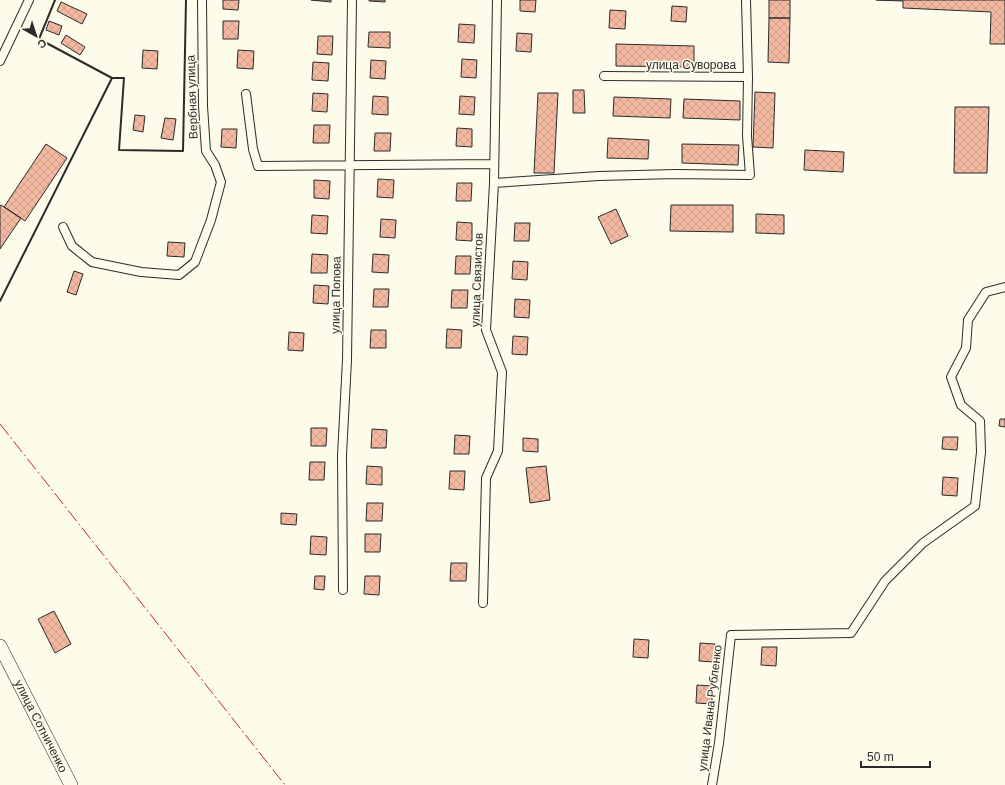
<svg xmlns="http://www.w3.org/2000/svg" width="1005" height="785" font-family="Helvetica,sans-serif">
	<style>
		.building { fill: url(#building-cross-hatch); stroke: #2b2b2b }
		.lines { fill: none; stroke-linecap: round; stroke-linejoin: round }
		.minor-casing { stroke: #2b2b2b; stroke-width: 10 }
		.primary-casing { stroke: #2b2b2b; stroke-width: 14 }
		.minor { stroke: #fdfbea; stroke-width: 8 }
		.primary { stroke: #fdfbea; stroke-width: 13 }
		.wall { stroke: #2b2b2b; stroke-width: 2 }
		.power { stroke: #c62828; stroke-width: 1; stroke-dasharray: 14 3 2 3; stroke-linecap: butt }
		.labels { text-anchor: middle; dominant-baseline: central; stroke-width: 3; stroke-linejoin: round; paint-order: stroke }
		.street-label { font-size: 12px; fill: #2b2b2b; stroke: #fdfbea }
	</style>
	<defs>
		<pattern id="building-cross-hatch" width="8" height="8" patternUnits="userSpaceOnUse"><rect width="8" height="8" fill="#f2b8a0"/><path d="M0 0l8 8M0 8l8-8" fill="none" stroke="#d09e8a"/></pattern>
	</defs>
	<rect width="100%" height="100%" fill="#fdfbea"/>
	<path class="building" d="M223 0H239L238 10 223 9Z
		M311 0H331V2Z
		M369 0H385V2L369 1Z
		M520 0H536L535 12 520 11Z
		M769 0H790V18H769Z
		M876 0H1005V44H990L991 12 903 8V1Z
		M61 2 87 14 82 24 57 11Z
		M672 6 687 7 686 22 671 21Z
		M610 10 626 11 625 29 609 28Z
		M769 18H790L789 63 768 62Z
		M49 21 62 26 59 35 46 30Z
		M223 21H239L238 39H223Z
		M459 24 475 25 474 43 458 42Z
		M369 32H390V48L368 47Z
		M517 33 532 34 531 52 516 51Z
		M66 35 85 47 80 55 61 43Z
		M318 36H333L332 55 317 54Z
		M616 44 694 46V67L616 66Z
		M143 50 158 51 157 69 142 68Z
		M238 50 254 51 253 69 237 68Z
		M462 59 477 60 476 78 461 77Z
		M371 60 386 61 385 79 370 78Z
		M313 62 329 63 328 81 312 80Z
		M573 90H584L585 113H573Z
		M755 92 775 93 773 148 753 147Z
		M313 93 328 94 327 112 312 111Z
		M538 93H558L554 173H534Z
		M373 96 388 97V115L372 114Z
		M460 96 475 97 474 115 459 114Z
		M614 97 671 99 670 118 613 116Z
		M684 99 740 101V120L683 118Z
		M955 107H989L987 173H954Z
		M135 115 145 116 143 132 133 130Z
		M165 118 176 119 173 140 161 138Z
		M314 125H330L329 143H313Z
		M457 128 472 129V147L456 146Z
		M222 129H237L236 148 221 147Z
		M375 133H391L390 151H374Z
		M608 138 649 140 648 159 607 158Z
		M46 144 67 158 25 221 4 207Z
		M682 144 739 145 738 165 682 163Z
		M805 150 844 152 843 172 804 170Z
		M378 179 394 180 393 198 377 197Z
		M314 180 330 181 329 199 314 198Z
		M457 183H472L471 201H456Z
		M1 205 21 218 0 249V206Z
		M671 205H733V232L670 231Z
		M616 209 628 236 611 244 598 217Z
		M756 214 784 215V234L756 233Z
		M312 215 328 216 327 234 311 233Z
		M381 219 396 220 395 238 380 237Z
		M457 222 472 223V241L456 240Z
		M515 223H530L529 241H514Z
		M168 242 185 243 184 257 167 256Z
		M312 254 328 255 327 273H311Z
		M373 254 389 255 388 273 372 272Z
		M456 256H471L470 274H455Z
		M513 261 528 262 527 280 512 279Z
		M74 271 83 274 76 295 67 292Z
		M314 285 329 286 328 304 313 303Z
		M374 289H389L388 307H373Z
		M452 290H468L467 308H451Z
		M515 299 530 300 529 318 514 317Z
		M447 329 462 330 461 348H446Z
		M371 330H386V348H370Z
		M289 332 304 333 303 351 288 350Z
		M513 336 528 337 527 355 512 354Z
		M1000 419H1005V427L999 426Z
		M311 428H327L326 446H311Z
		M372 429 387 430 386 448H371Z
		M455 435 470 436 469 454H454Z
		M943 437H958L957 450 942 449Z
		M523 438 538 439V452L523 451Z
		M310 462H325L324 480H309Z
		M367 466 382 467V485L366 484Z
		M546 466 550 500 530 503 526 468Z
		M450 471H465L464 490 449 489Z
		M943 477 958 478 957 496 942 495Z
		M367 503H383L382 521H366Z
		M281 513 297 514 296 525 281 524Z
		M365 534H381L380 552H365Z
		M311 536 327 537 326 555 310 554Z
		M451 563H467L466 581H450Z
		M315 576H325L324 590 314 589Z
		M365 576H380L379 595 364 594Z
		M54 611 71 644 55 653 38 619Z
		M634 639 649 640 648 658 633 657Z
		M700 643 715 644 714 662 699 661Z
		M762 647H777L776 666 761 665Z
		M697 685 712 686V704L696 703Z"/>
	<g class="lines">
		<g class="minor-casing">
			<path id="minor" d="M0 61 29 0
				M604 76 748 77 746 0
				M246 94 253 149 258 166 494 164
				M494 183 599 176 675 174 750 175 747 136 748 77
				M63 227 72 246 92 262 141 272 179 275 195 262 211 220 221 182 215 165 206 151 203 106 202 0
				M343 590 342 455 347 360 352 0
				M483 603 486 478 498 451 502 372 486 330 494 183 497 0
				M712 785 719 743 731 635 851 633 885 581 923 543 975 506 981 452 980 421 961 405 951 377 966 348 968 320 986 292 1005 287"/>
		</g>
		<g class="primary-casing">
			<g id="primary">
				<path id="s1" d="M0 646 71 785"/>
			</g>
		</g>
		<use href="#minor" class="minor"/>
		<use href="#primary" class="primary"/>
		<path class="wall" d="M55 0 39 39 112 78H124L119 150 183 151 186 0
			M0 301 112 78"/>
		<path class="power" d="M0 424 285 785"/>
	</g>
	<g class="labels">
		<g class="street-label">
			<text x="691" y="65">улица Суворова</text>
			<text transform="translate(192 97) rotate(-92)">Вербная улица</text>
			<text transform="translate(477 280) rotate(-88)">улица Связистов</text>
			<text transform="translate(336 295) rotate(-89)">улица Попова</text>
			<text transform="translate(710 708) rotate(-83)">улица Ивана Рубленко</text>
			<text stroke="none"><textPath href="#s1" startOffset="90">улица Сотниченко</textPath></text>
		</g>
	</g>
	<g transform="translate(36 36) rotate(141)" stroke="#fdfbea" stroke-width="3" paint-order="stroke">
	<path d="M0-3L7 15L0 10L-7 15Z" fill="#2b2b2b"/>
	<text y="-6" font-size="11" font-weight="bold" text-anchor="middle" fill="#2b2b2b">С</text>
	</g>
	<path d="M861 761v6h69v-6" fill="none" stroke="#2b2b2b" stroke-width="2"/>
	<text x="867" y="761" font-size="12" fill="#2b2b2b" stroke="#fdfbea" stroke-width="3" paint-order="stroke">50 m</text>
</svg>
